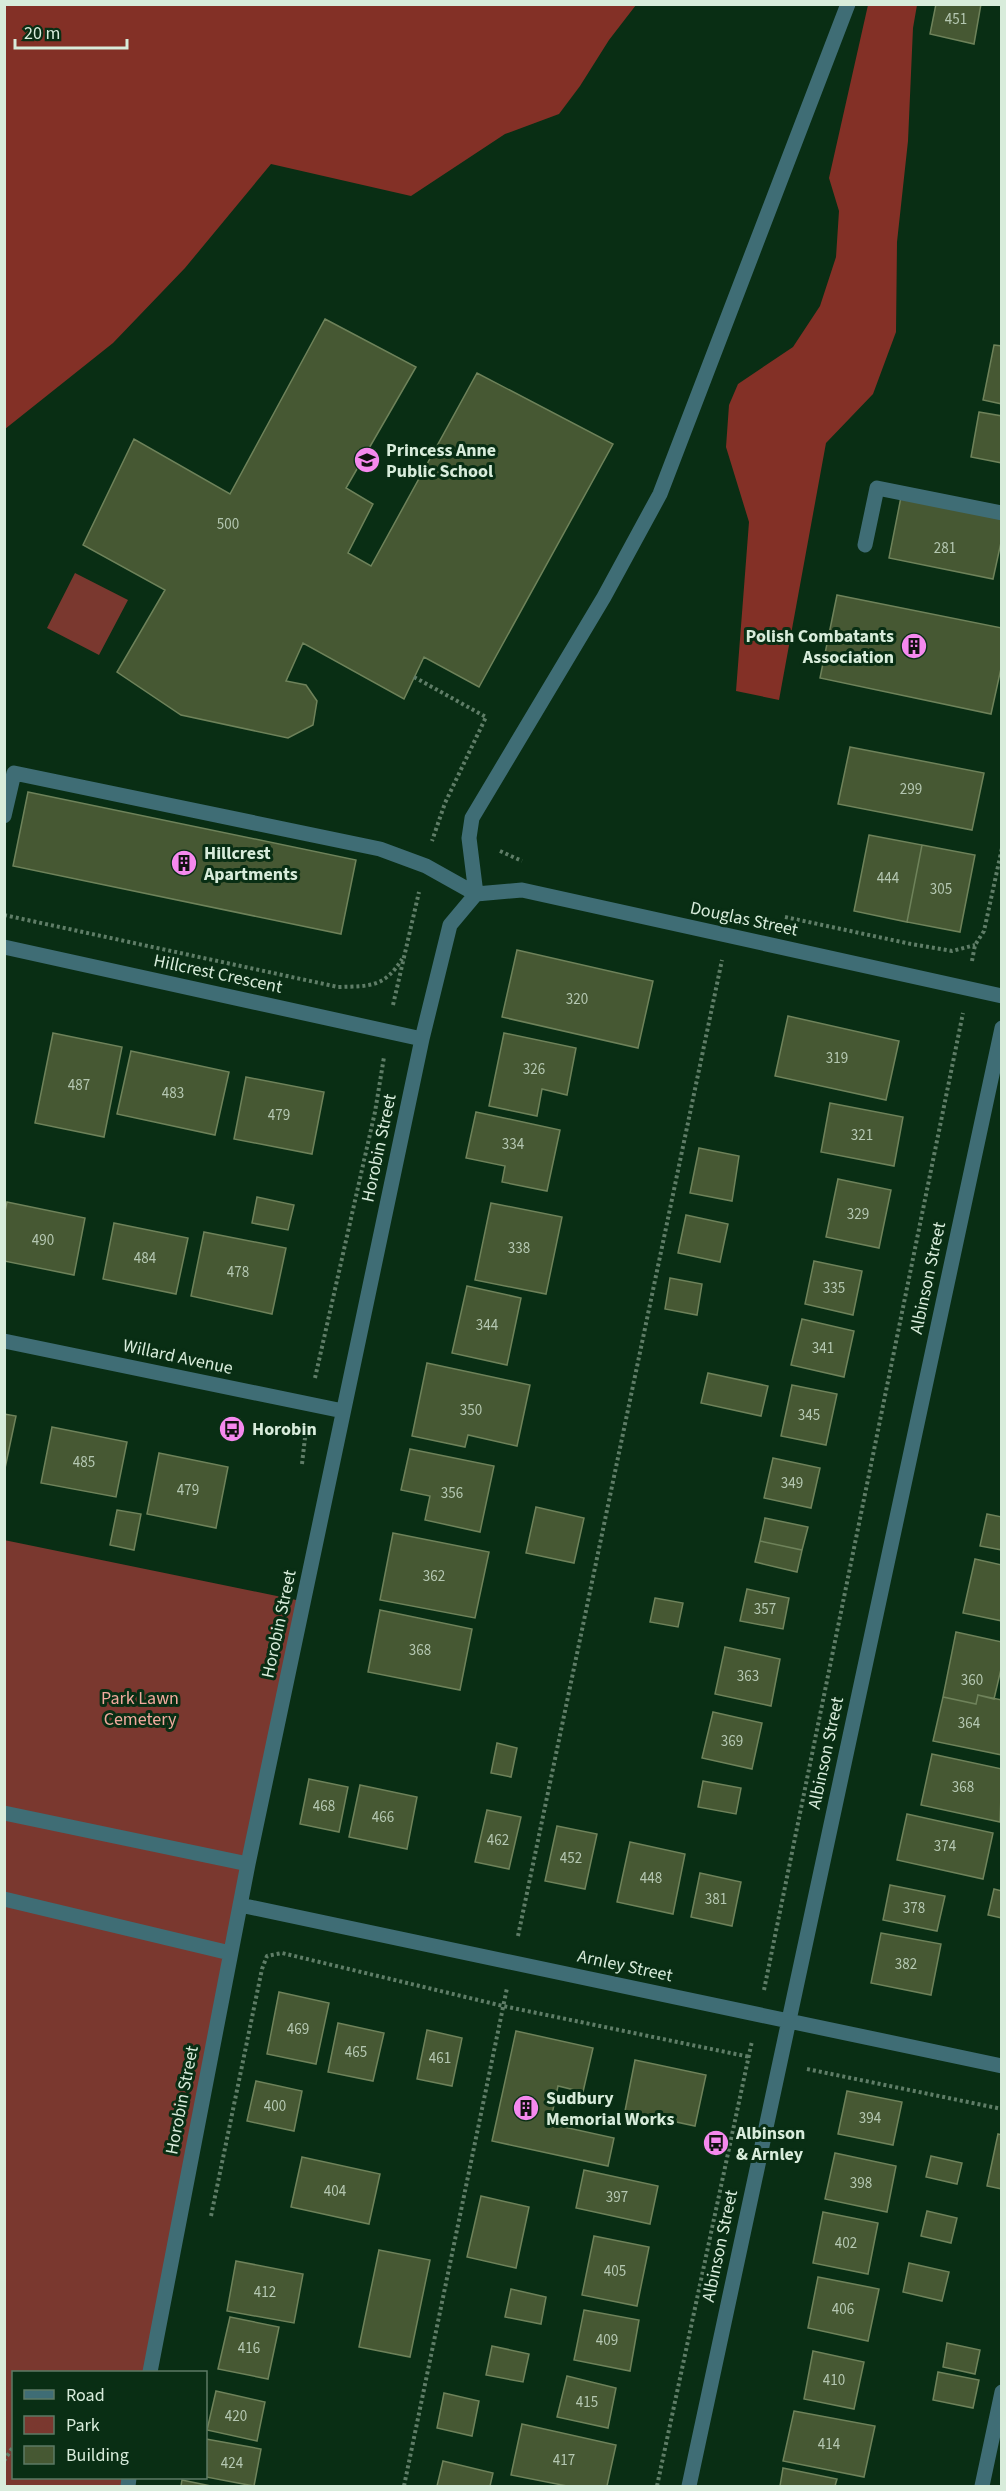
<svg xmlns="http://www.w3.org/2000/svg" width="1006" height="2491" font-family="'Source Sans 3',sans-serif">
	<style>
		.green { fill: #7a382f }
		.forest { fill: #833026 }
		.building { fill: #465833; stroke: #6e825a; stroke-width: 1.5 }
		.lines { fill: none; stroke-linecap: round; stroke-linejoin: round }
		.path { stroke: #5f7d67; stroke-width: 4; stroke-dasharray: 3 3; stroke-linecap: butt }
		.minor { stroke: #3f6d75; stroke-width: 15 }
		.labels { text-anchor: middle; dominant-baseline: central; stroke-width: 6; stroke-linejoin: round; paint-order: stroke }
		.number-label { font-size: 15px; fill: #b4c7b1 }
		.poi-label { font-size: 18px; font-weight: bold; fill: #d8ecdb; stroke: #092e14; text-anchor: start }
		.street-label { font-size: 18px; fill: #d8ecdb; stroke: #092e14 }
		.park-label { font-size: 18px; fill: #f1aa9e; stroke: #092e14 }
	</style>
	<rect width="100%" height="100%" fill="#092e14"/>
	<path class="green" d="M75 573 128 600 99 655 47 628Z
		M4 1540 301 1601 147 2372H14V2478H127L125 2486H5Z"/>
	<path class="forest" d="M5 4H636V5L609 40 580 86 559 114 505 134 411 196 271 164 185 268 113 343 5 429Z
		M868 5H917L913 28 908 141 897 242 896 332 873 394 826 443 779 700 736 691 749 522 726 447 729 405 738 384 793 347 820 306 836 257 839 211 829 178Z"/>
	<path class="building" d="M936 4H981L974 44 930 34Z
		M325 319 416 367 346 488 373 504 348 553 371 566 477 373 613 444 479 687 424 657 404 699 303 643 286 681 306 685 317 701 313 725 288 738 181 715 117 672 165 590 83 545 134 439 230 494Z
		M994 345 1002 346V404L983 400Z
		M979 412 1002 416V463L971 457Z
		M901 497 1002 518V538L993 579 889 558Z
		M837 595 1002 628V664L991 714 820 678Z
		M850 747 984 773 972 830 838 804Z
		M28 792 356 860 341 934 13 866Z
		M869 835 922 845 907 922 854 911Z
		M922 845 975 855 960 932 907 922Z
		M517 950 653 981 638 1048 502 1017Z
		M788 1016 899 1041 886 1100 775 1076Z
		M53 1033 122 1047 104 1137 35 1123Z
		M504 1033 576 1048 567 1095 542 1089 537 1116 489 1106Z
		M131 1051 229 1072 215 1135 117 1114Z
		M246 1077 324 1092 312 1154 234 1139Z
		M830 1103 903 1117 894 1166 821 1152Z
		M476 1112 560 1130 547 1191 502 1182 505 1166 466 1158Z
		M699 1148 739 1156 732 1201 690 1193Z
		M838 1179 891 1190 879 1248 826 1237Z
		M257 1197 294 1205 288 1230 252 1223Z
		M7 1202 85 1218 74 1275 4 1261V1216Z
		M491 1203 562 1217 546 1294 475 1280Z
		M686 1215 728 1224 720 1262 678 1253Z
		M114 1223 188 1238 176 1294 103 1279Z
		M204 1232 286 1248 272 1314 191 1296Z
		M814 1261 862 1271 853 1315 805 1304Z
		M670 1278 702 1284 697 1315 665 1309Z
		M467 1286 521 1298 507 1365 452 1353Z
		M802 1319 854 1331 844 1377 791 1365Z
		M427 1363 530 1385 517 1446 468 1435 465 1447 412 1436Z
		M708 1373 768 1386 761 1416 701 1403Z
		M792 1385 837 1394 826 1445 781 1436Z
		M4 1414 16 1416 4 1473Z
		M52 1427 127 1442 116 1497 41 1483Z
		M410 1449 494 1466 480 1532 425 1520 430 1496 401 1490Z
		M159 1453 228 1467 216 1528 147 1514Z
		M773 1458 820 1468 811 1508 764 1498Z
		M536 1507 584 1518 574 1563 526 1553Z
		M117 1510 141 1514 134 1550 110 1545Z
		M987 1514 1002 1517V1550L980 1546Z
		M765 1518 808 1527 802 1550 760 1541Z
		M393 1533 489 1552 475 1618 380 1600Z
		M760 1541 802 1550 797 1572 755 1562Z
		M975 1559 1002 1565V1621L963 1613Z
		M747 1589 789 1598 783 1629 740 1621Z
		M655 1598 683 1603 678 1627 650 1622Z
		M380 1610 472 1629 460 1690 368 1672Z
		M956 1632 1002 1642V1665L994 1699 978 1695 976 1704 943 1697Z
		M725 1647 780 1659 771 1706 715 1694Z
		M978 1695 1002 1700V1755L933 1741 943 1697 976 1704Z
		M713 1712 762 1723 752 1769 702 1758Z
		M497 1743 517 1748 511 1777 491 1773Z
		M932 1754 1002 1769 1000 1822 921 1805Z
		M309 1779 348 1787 339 1832 300 1824Z
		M703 1781 741 1788 736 1814 698 1807Z
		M360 1785 417 1797 407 1849 349 1837Z
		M487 1810 521 1817 509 1869 475 1862Z
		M907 1814 993 1833 983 1879 897 1860Z
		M557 1826 597 1834 585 1889 545 1881Z
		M630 1842 685 1854 673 1914 617 1902Z
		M700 1873 741 1882 732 1926 691 1917Z
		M890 1885 945 1896 937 1931 883 1920Z
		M994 1889 1002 1891V1918L988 1915Z
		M881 1933 941 1944 931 1995 871 1983Z
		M279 1992 329 2003 316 2064 267 2054Z
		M338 2023 384 2033 373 2081 328 2072Z
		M427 2030 462 2038 452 2086 417 2079Z
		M516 2031 593 2048 583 2092 558 2086 550 2124 614 2138 608 2166 492 2141Z
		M635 2060 706 2075 695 2126 625 2111Z
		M256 2081 302 2091 294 2131 247 2121Z
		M847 2091 902 2102 893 2145 838 2134Z
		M998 2134 1002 2135V2189L987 2186Z
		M835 2153 896 2166 887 2212 825 2199Z
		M931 2156 962 2163 957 2184 926 2177Z
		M302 2157 380 2174 369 2224 291 2207Z
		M584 2170 658 2186 650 2224 576 2208Z
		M481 2196 529 2207 516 2268 467 2257Z
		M927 2211 957 2218 951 2243 921 2236Z
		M823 2212 878 2223 868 2274 813 2263Z
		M594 2236 649 2247 637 2306 582 2295Z
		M379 2250 430 2260 410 2357 359 2347Z
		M236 2261 303 2274 294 2323 227 2311Z
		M909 2263 949 2272 942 2301 903 2292Z
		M818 2277 879 2289 868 2341 808 2328Z
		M511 2289 546 2297 541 2324 505 2317Z
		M584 2310 639 2320 630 2371 574 2360Z
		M230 2317 279 2327 268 2379 218 2369Z
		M947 2343 980 2350 975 2374 943 2367Z
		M492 2346 529 2354 523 2382 486 2375Z
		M813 2351 864 2362 854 2409 804 2399Z
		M938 2372 979 2380 973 2408 933 2400Z
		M567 2376 616 2388 608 2428 557 2417Z
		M216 2391 265 2402 257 2441 207 2430Z
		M444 2393 479 2401 472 2436 437 2428Z
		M794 2411 875 2426 864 2477 783 2461Z
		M522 2424 616 2445 607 2486H567L511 2475Z
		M206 2439 261 2449 254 2486 206 2477Z
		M443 2461 493 2473 490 2486H437Z
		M783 2468 837 2479 835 2486H780Z
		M182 2480 211 2486H181Z"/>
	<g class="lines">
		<path class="path" d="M414 677 486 717 445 803 432 841
			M500 851 522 861
			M4 915 338 987C369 986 384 988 402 959
			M785 917 911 944 952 951 975 945
			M972 961 975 945 984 931 1002 848
			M393 1005 419 892
			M315 1378 375 1112 384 1057
			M302 1464 306 1429
			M518 1936 722 960
			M764 1990 963 1013
			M807 2069 1002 2109
			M211 2216 262 1969 267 1956 282 1953 503 2006 750 2057
			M4 2461 14 2445
			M404 2486 507 1988
			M657 2486 752 2041"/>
		<path class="minor" d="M865 545 877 488 1002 513
			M4 816 14 773 380 849 426 866 476 894
			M476 894 469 838 472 818 604 597 660 494 848 4
			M476 894 522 890 1002 996
			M4 947 422 1039
			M4 1341 343 1411
			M4 1813 248 1864
			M4 1899 230 1953
			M240 1905 1002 2066
			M150 2372 248 1864 422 1039 450 925 476 894
			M128 2486 129 2478
			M689 2486 1002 1028
			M982 2486 1002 2392"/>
	</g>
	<defs>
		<g id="school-disc" transform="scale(1.35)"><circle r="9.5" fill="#f589ee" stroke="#092e14"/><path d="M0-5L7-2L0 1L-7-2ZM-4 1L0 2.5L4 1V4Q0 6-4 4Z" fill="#111"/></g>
		<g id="building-disc" transform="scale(1.35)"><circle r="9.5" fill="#f589ee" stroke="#092e14"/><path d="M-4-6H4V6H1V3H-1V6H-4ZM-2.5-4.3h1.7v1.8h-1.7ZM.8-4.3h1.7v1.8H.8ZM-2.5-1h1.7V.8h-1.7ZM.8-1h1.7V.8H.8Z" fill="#111"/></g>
		<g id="bus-disc" transform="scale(1.35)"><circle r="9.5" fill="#f589ee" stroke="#092e14"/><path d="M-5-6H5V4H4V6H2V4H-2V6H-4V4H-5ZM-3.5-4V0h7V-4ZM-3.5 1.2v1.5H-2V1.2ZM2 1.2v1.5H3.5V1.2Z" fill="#111"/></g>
	</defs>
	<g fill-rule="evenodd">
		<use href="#school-disc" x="367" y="460"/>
		<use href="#building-disc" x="914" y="646"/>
		<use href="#building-disc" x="184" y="863"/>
		<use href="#bus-disc" x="232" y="1429"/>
		<use href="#building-disc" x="526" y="2108"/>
		<use href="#bus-disc" x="716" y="2143"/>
	</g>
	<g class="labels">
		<g class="number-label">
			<text x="956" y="19">451</text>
			<text x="228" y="524">500</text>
			<text x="945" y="548">281</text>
			<text x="911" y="789">299</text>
			<text x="888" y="878">444</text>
			<text x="941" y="889">305</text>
			<text x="577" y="999">320</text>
			<text x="837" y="1058">319</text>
			<text x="534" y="1069">326</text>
			<text x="79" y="1085">487</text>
			<text x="173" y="1093">483</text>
			<text x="279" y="1115">479</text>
			<text x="862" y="1135">321</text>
			<text x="513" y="1144">334</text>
			<text x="858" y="1214">329</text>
			<text x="43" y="1240">490</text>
			<text x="519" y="1248">338</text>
			<text x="145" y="1258">484</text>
			<text x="238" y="1272">478</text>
			<text x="834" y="1288">335</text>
			<text x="487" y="1325">344</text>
			<text x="823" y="1348">341</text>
			<text x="471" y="1410">350</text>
			<text x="809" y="1415">345</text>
			<text x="84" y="1462">485</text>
			<text x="792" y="1483">349</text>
			<text x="188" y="1490">479</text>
			<text x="452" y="1493">356</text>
			<text x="434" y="1576">362</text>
			<text x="765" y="1609">357</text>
			<text x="420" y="1650">368</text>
			<text x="748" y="1676">363</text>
			<text x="972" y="1680">360</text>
			<text x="969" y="1723">364</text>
			<text x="732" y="1741">369</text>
			<text x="963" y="1787">368</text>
			<text x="324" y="1806">468</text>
			<text x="383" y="1817">466</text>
			<text x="498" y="1840">462</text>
			<text x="945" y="1846">374</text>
			<text x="571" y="1858">452</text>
			<text x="651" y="1878">448</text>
			<text x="716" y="1899">381</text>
			<text x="914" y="1908">378</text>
			<text x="906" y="1964">382</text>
			<text x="298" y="2029">469</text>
			<text x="356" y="2052">465</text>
			<text x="440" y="2058">461</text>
			<text x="275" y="2106">400</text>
			<text x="870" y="2118">394</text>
			<text x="861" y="2183">398</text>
			<text x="335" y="2191">404</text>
			<text x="617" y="2197">397</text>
			<text x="846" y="2243">402</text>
			<text x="615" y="2271">405</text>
			<text x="265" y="2292">412</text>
			<text x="843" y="2309">406</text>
			<text x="607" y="2340">409</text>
			<text x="249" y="2348">416</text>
			<text x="834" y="2380">410</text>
			<text x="587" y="2402">415</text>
			<text x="236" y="2416">420</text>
			<text x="829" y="2444">414</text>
			<text x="564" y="2460">417</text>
			<text x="232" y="2463">424</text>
		</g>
		<g class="poi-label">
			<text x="386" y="450">Princess Anne<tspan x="386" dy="21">Public School</tspan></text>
			<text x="894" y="636" text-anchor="end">Polish Combatants<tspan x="894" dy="21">Association</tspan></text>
			<text x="204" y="853">Hillcrest<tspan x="204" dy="21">Apartments</tspan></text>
			<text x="252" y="1429">Horobin</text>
			<text x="546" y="2098">Sudbury<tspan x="546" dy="21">Memorial Works</tspan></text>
			<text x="736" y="2133">Albinson<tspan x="736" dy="21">&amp; Arnley</tspan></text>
		</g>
		<g class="street-label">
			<text transform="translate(744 919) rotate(12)">Douglas Street</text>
			<text transform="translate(218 974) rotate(12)">Hillcrest Crescent</text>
			<text transform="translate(379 1148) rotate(-78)">Horobin Street</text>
			<text transform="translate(928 1278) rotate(-78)">Albinson Street</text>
			<text transform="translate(178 1357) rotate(12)">Willard Avenue</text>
			<text transform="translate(279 1624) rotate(-78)">Horobin Street</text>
			<text transform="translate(826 1753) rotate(-78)">Albinson Street</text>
			<text transform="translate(625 1966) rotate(12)">Arnley Street</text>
			<text transform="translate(182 2100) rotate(-79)">Horobin Street</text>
			<text transform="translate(720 2246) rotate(-78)">Albinson Street</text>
		</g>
		<g class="park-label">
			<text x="140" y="1698">Park Lawn<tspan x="140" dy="21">Cemetery</tspan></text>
		</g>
	</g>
	<rect width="1006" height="2491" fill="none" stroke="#d8ecdb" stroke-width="12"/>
	<rect x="12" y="2371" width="195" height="108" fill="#092e14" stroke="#5c7a64" stroke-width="1.5"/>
	<rect x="24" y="2390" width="30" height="9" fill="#3f6d75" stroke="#5c7a64" stroke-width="1.5"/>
	<text x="66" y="2401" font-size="18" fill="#d8ecdb">Road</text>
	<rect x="24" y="2416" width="30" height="18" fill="#7a382f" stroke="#5c7a64" stroke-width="1.5"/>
	<text x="66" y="2431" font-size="18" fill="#d8ecdb">Park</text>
	<rect x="24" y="2446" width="30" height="18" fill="#465833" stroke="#5c7a64" stroke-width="1.5"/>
	<text x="66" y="2461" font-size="18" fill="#d8ecdb">Building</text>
	<path d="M15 39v9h112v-9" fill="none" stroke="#d8ecdb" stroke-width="3"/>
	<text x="24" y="39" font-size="18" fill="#d8ecdb" stroke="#092e14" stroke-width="4.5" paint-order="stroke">20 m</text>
</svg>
